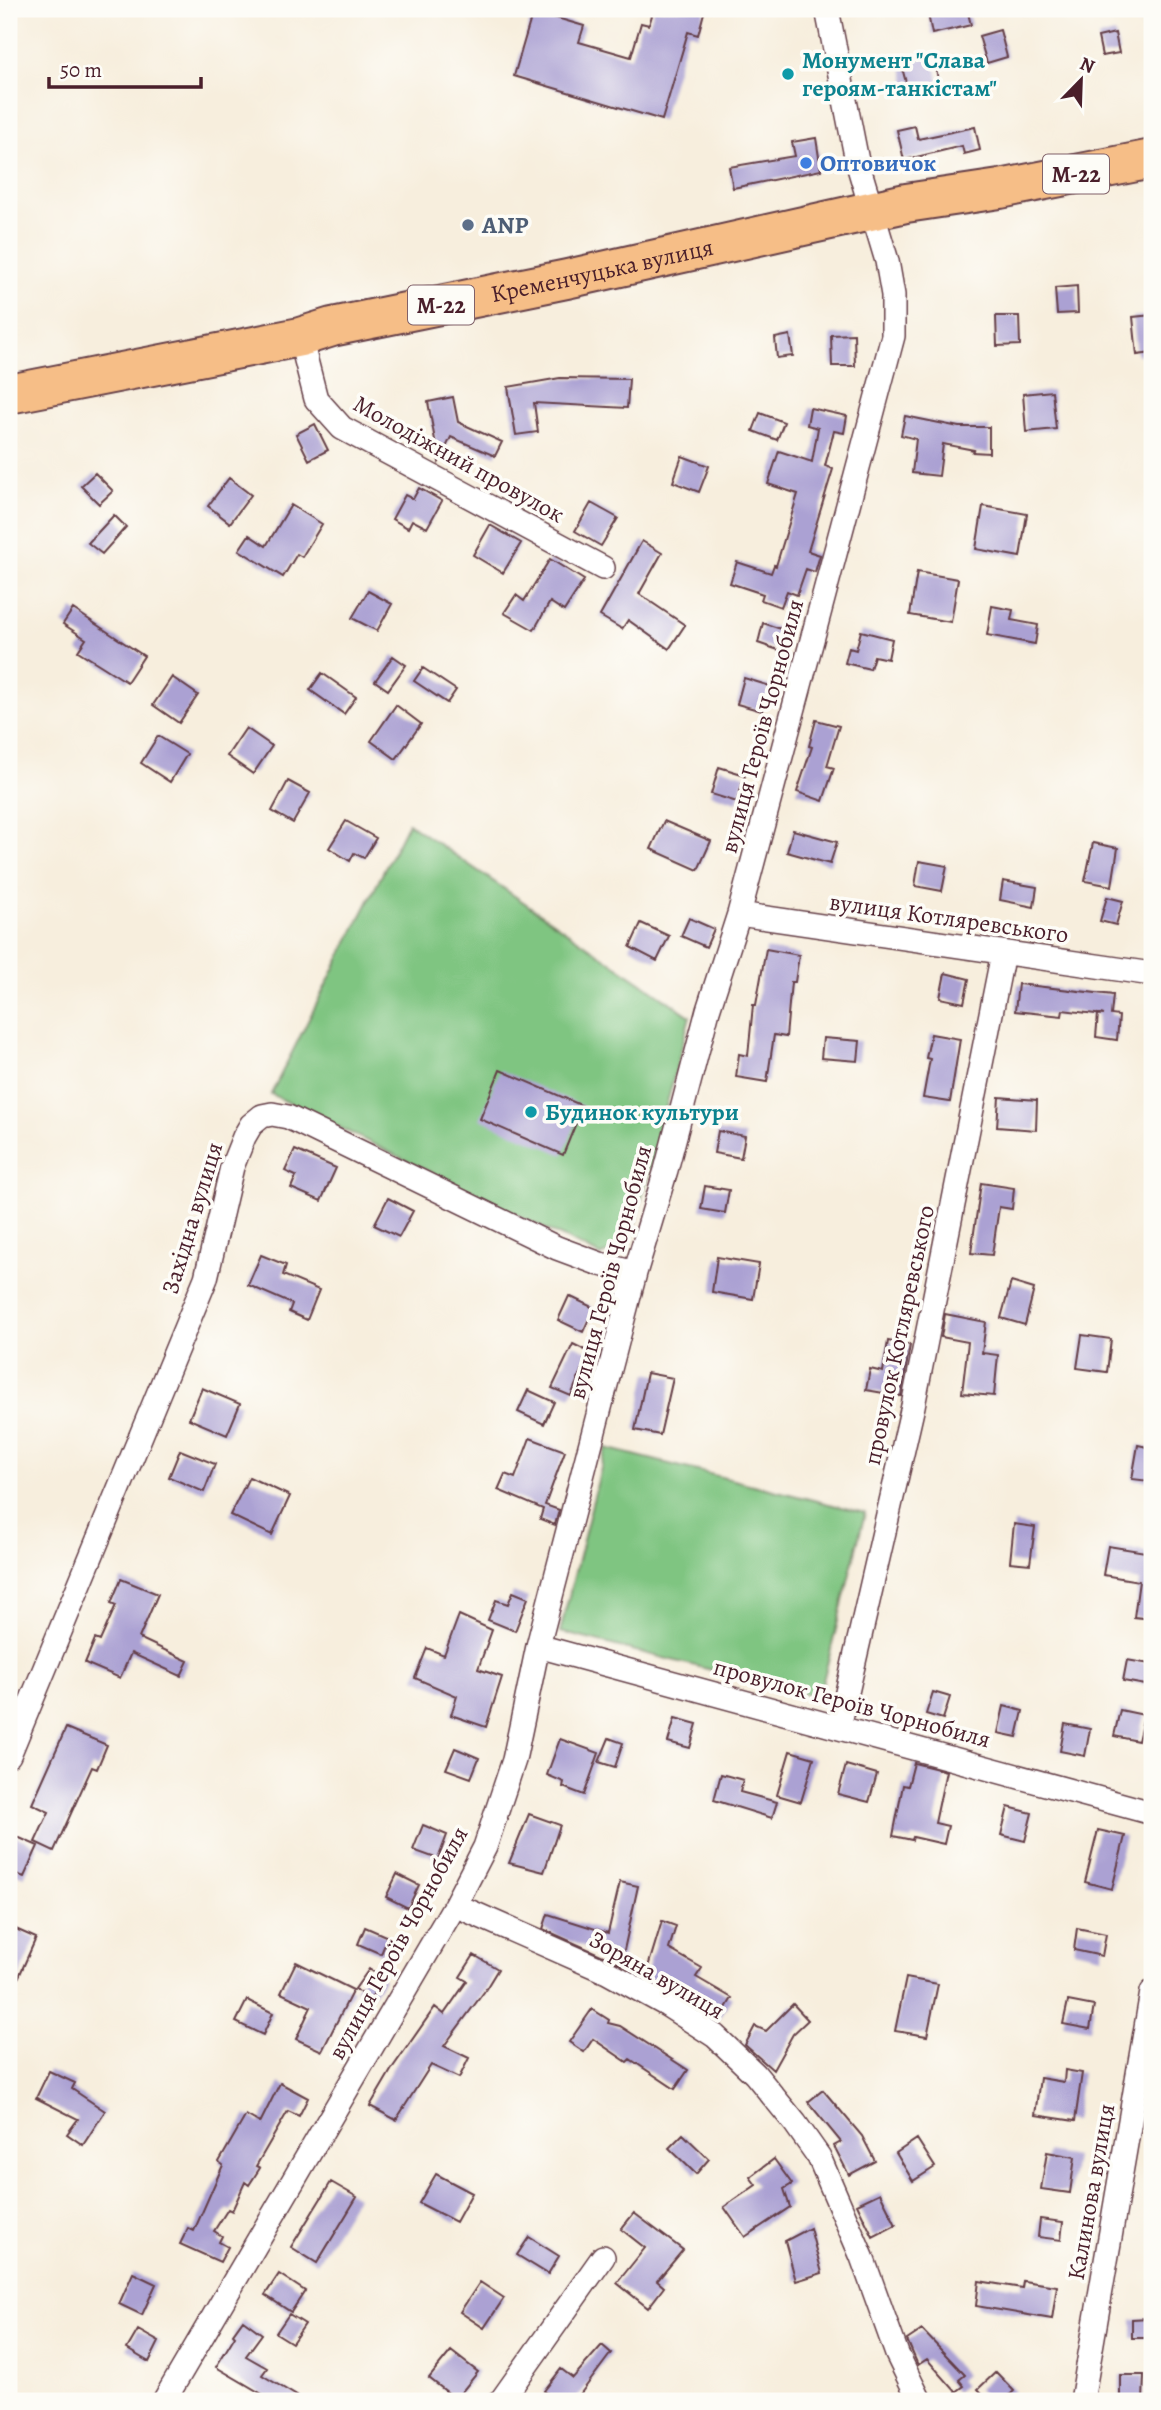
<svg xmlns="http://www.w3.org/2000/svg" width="1161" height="2410" font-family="Alegreya,serif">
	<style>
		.green { fill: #7fc581; stroke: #647256; stroke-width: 2 }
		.building { fill: #aba1d3 }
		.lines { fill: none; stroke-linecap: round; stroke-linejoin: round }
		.minor-casing { stroke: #643e46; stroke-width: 26 }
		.trunk-casing { stroke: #643e46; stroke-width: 42 }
		.minor { stroke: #fff; stroke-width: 23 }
		.trunk { stroke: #f6be87; stroke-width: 38 }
		.culture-dot { fill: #0f9aa8; stroke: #fdfcf7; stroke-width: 2.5 }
		.shop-dot { fill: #3f7fe0; stroke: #fdfcf7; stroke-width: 2.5 }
		.service-dot { fill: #5c6f8a; stroke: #fdfcf7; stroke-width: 2.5 }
		.labels { text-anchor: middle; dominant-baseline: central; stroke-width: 7; stroke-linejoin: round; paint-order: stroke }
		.shield { fill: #fdfcf7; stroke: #806168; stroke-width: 2 }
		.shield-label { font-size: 23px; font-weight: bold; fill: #4a1f2b }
		.culture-label { font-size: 24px; font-weight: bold; fill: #0d838f; stroke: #fdfcf7; text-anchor: start }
		.shop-label { font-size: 24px; font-weight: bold; fill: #366cbe; stroke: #fdfcf7; text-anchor: start }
		.service-label { font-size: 24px; font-weight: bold; fill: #4e5e75; stroke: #fdfcf7; text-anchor: start }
		.street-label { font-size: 24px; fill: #4a1f2b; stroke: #fdfcf7 }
	</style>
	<rect width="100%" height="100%" fill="#fdfcf7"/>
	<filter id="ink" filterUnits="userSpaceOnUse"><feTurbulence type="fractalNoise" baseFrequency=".0143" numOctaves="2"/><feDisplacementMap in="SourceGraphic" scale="14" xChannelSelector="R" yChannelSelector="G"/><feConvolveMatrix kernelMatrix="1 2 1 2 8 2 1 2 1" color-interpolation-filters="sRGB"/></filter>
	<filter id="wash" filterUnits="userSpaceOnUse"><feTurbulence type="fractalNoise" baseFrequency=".00686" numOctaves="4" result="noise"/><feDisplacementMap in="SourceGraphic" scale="28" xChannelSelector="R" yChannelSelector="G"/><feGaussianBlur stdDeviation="1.57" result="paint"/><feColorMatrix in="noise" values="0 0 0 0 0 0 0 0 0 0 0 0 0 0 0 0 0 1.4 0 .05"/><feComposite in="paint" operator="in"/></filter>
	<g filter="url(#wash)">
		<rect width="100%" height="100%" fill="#f7eedd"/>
		<path class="green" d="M408 823 690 1016 630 1243 601 1256 271 1094Z
			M606 1448 865 1513 819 1697 560 1632Z"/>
		<g id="blocks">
			<path class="building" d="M654 9H705L698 35 688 32 662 120 514 76 533 11 584 26 579 42 631 57 641 23 649 25Z
				M927 9H967L971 25 932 34Z
				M1000 30 1007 57 987 63 979 36Z
				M1115 33 1119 53 1102 56 1098 37Z
				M933 56 939 83 908 90 901 64Z
				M915 126 918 139 975 127 980 150 964 154 962 146 904 160 897 130Z
				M816 138 821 170 733 188 729 167 795 156 792 142Z
				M1077 286 1078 313 1057 314 1055 288Z
				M1152 315V353L1137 355 1133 317Z
				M996 316H1019L1020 345 997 346Z
				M854 334 855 366H832L831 335Z
				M790 335 793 356 777 358 775 338Z
				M560 378 629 379 627 408 534 403 538 432 516 435 508 387Z
				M1052 391 1056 429 1026 432 1023 394Z
				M453 397 458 422 502 442 495 456 451 437 439 462 428 402Z
				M810 408 847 416 844 433 834 431 825 466 833 469 808 551 820 555 815 572 806 569 797 595 787 591 781 607 761 600 763 594 730 583 737 562 771 573 774 565 776 566 798 494 768 484 779 451 812 462 818 428 807 425Z
				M760 413 784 422 777 440 753 431Z
				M905 416 959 427H989V453L973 452 974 450 943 444 939 476 912 473 916 439 901 435Z
				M315 424 328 450 309 460 296 434Z
				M682 456 709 466 699 492 673 482Z
				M95 473 113 491 99 504 81 486Z
				M229 478 251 495 230 523 208 506Z
				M419 488 442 501 427 528 412 520 408 528 392 519 405 495 413 499Z
				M591 503 618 518 601 546 575 531Z
				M291 505 322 524 302 557 297 554 283 577 239 550 249 535 266 546Z
				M983 506 1027 514 1020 557 976 549Z
				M114 515 126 527 102 554 88 543Z
				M490 525 521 543 503 573 473 555Z
				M642 541 662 553 639 594 685 625 669 649 628 620 622 629 600 616Z
				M550 559 584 580 564 611 550 602 534 630 504 613 516 595 524 601Z
				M917 572 958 579 951 622 910 615Z
				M368 591 392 604 377 631 352 618Z
				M992 606 1013 610 1011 620 1038 625 1035 644 987 635Z
				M73 609 144 656 127 682 78 651 86 639 63 624Z
				M763 623 787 631 781 651 758 643Z
				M861 631 892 639 888 659 874 656 870 669 845 663 849 648 856 650Z
				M393 656 406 665 388 690 375 681Z
				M423 668 456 690 447 703 414 681Z
				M322 673 356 697 344 714 310 690Z
				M172 677 198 695 179 723 153 705Z
				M744 678 770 686 762 711 737 704Z
				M396 705 421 724 396 759 371 741Z
				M816 720 839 726 827 766 834 768 823 801 797 792 812 747 809 746Z
				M246 728 272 746 253 774 227 756Z
				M158 736 187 754 170 782 141 763Z
				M719 767 745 775 737 802 711 794Z
				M288 781 310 793 293 823 272 811Z
				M346 821 376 838 364 858 354 853 350 861 329 848Z
				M664 821 711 841 698 870 651 849Z
				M793 830 837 842 830 864 787 852Z
				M1093 843 1118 848 1112 886 1085 881Z
				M919 861 947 866 942 891 915 886Z
				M1003 881 1037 887 1034 907 1000 900Z
				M1107 897 1123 901 1116 925 1100 921Z
				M689 918 714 929 706 947 681 936Z
				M641 923 669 936 657 961 630 947Z
				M766 949 799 955 795 982H791L786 1037 774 1035 767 1082 736 1077 739 1054 748 1056 753 1005H756Z
				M945 973 969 979 964 1003 940 998Z
				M1018 984 1113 995 1111 1015 1119 1016 1117 1040 1096 1037 1098 1014 1104 1015 1063 1010 1062 1016 1015 1011Z
				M931 1034 960 1039 950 1102 923 1098 930 1059 926 1058Z
				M823 1038 860 1041 858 1061 821 1058Z
				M500 1070 583 1106 563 1155 480 1119Z
				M999 1097 1037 1100 1036 1130 997 1127Z
				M718 1131 745 1136 741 1158 714 1153Z
				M295 1150 336 1168 321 1201 291 1188 296 1176 285 1171Z
				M981 1183 1014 1188 1012 1209 999 1207 992 1255 971 1253Z
				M705 1186 729 1190 725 1213 701 1209Z
				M388 1198 413 1211 399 1237 374 1225Z
				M261 1255 286 1265 283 1275 319 1290 307 1320 289 1312 292 1304 248 1285Z
				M717 1257 759 1264 753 1299 712 1292Z
				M1011 1282 1034 1289 1025 1325 1001 1318Z
				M569 1296 594 1308 583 1332 558 1320Z
				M945 1314 986 1322 982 1353 998 1355 994 1396 962 1393 968 1342 941 1337Z
				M1082 1335 1111 1339 1107 1372 1077 1368Z
				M888 1341 910 1345 901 1396 866 1390 870 1369 883 1372Z
				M573 1344 599 1357 594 1375 582 1369 571 1396 552 1388Z
				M647 1373 673 1378 660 1435 635 1430Z
				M202 1388 240 1404 227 1435 189 1419Z
				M528 1390 554 1402 544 1424 518 1412Z
				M530 1438 565 1451 545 1505 559 1510 555 1525 540 1519 543 1509 498 1490 505 1474 515 1478Z
				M1138 1445 1152 1448 1149 1481 1132 1479Z
				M180 1450 215 1464 204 1492 169 1477Z
				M249 1477 290 1496 272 1535 230 1515Z
				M1014 1524 1035 1527 1030 1564 1010 1562Z
				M1108 1546 1152 1553V1619L1134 1617 1139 1581 1103 1575Z
				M121 1579 158 1594 139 1638 188 1661 181 1676 131 1653 120 1678 85 1663 95 1639 100 1641 116 1605 111 1603Z
				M513 1592 528 1598 515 1631 488 1620 496 1600 508 1604Z
				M459 1615 492 1630 478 1669 502 1677 486 1727 451 1715 457 1696 415 1678 427 1648 444 1655Z
				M1127 1660 1150 1664 1146 1685 1123 1681Z
				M933 1692 950 1697 943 1719 926 1714Z
				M1004 1706 1023 1711 1017 1737 998 1733Z
				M1120 1710 1144 1715 1138 1741 1114 1736Z
				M675 1718 697 1724 690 1748 668 1742Z
				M1065 1724 1090 1729 1085 1756 1060 1751Z
				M66 1728 107 1745 97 1769 92 1767 54 1851 35 1842 49 1812 32 1804Z
				M609 1738 623 1743 615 1767 599 1762Z
				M560 1739 599 1753 584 1795 563 1787 564 1782 547 1775Z
				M455 1748 479 1758 471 1778 446 1769Z
				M790 1751 814 1758 801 1802 777 1795Z
				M914 1763 946 1771 935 1823 948 1826 944 1844 913 1837 912 1840 893 1836 903 1785 908 1786Z
				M846 1765 877 1774 869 1802 838 1794Z
				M721 1774 743 1780 740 1792 777 1802 772 1818 714 1800Z
				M1008 1807 1032 1813 1025 1841 1001 1835Z
				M529 1814 560 1825 544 1872 509 1863Z
				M423 1825 447 1835 438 1859 413 1850Z
				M1098 1830 1125 1836 1112 1889 1085 1882Z
				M15 1836 38 1846 24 1877 9 1871V1850Z
				M397 1874 419 1885 408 1908 386 1897Z
				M620 1882 638 1886 621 1964 543 1929 548 1914 608 1933Z
				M662 1921 676 1926 669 1949 702 1968 696 1977 732 1998 718 2021 668 1988 645 1977Z
				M9 1926 36 1938 9 1999Z
				M365 1927 388 1937 381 1954 358 1944Z
				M1077 1928 1106 1934 1102 1956 1074 1950Z
				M474 1955 498 1969 484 1992 444 2046 469 2058 459 2078 431 2065 396 2120 370 2106 393 2067 435 2007 444 2014 467 1981 460 1977Z
				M296 1962 353 1990 322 2051 296 2039 311 2007 281 1993Z
				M369 1969 384 1979 370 1999 355 1989Z
				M906 1978 938 1984 927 2036 895 2031Z
				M247 2000 273 2013 263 2035 236 2022Z
				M1068 2001 1094 2006 1090 2029 1063 2024Z
				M793 2004 808 2020 793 2034 773 2070 745 2045 755 2026 766 2031Z
				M592 2009 609 2020 608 2023 620 2026 688 2070 675 2089 630 2059 627 2062 593 2039 584 2052 569 2042Z
				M1065 2070 1082 2073 1075 2121 1035 2115 1040 2078 1064 2082Z
				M49 2071 75 2083 72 2089 105 2111 83 2145 67 2134 78 2119 36 2098Z
				M280 2083 308 2098 299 2116 288 2111 256 2166 260 2168 249 2185 245 2182 232 2211 228 2209 214 2231 222 2236 219 2242 228 2247 220 2262 180 2244 188 2228 194 2231 223 2165 219 2162 246 2115 260 2123Z
				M823 2090 862 2136 875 2161 849 2175 834 2146 841 2142 808 2102Z
				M683 2134 709 2159 696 2174 669 2148Z
				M917 2139 935 2167 913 2181 896 2153Z
				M1047 2152 1075 2157 1070 2193 1041 2189Z
				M774 2159 792 2184 784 2189 790 2207 745 2237 724 2207 756 2185 750 2177Z
				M436 2174 472 2193 456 2222 419 2203Z
				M331 2182 357 2197 317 2263 291 2247Z
				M880 2193 896 2225 873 2237 857 2204Z
				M634 2213 683 2250 657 2281 664 2287 648 2308 617 2283 645 2248 621 2229Z
				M1040 2219 1063 2222 1061 2240 1038 2237Z
				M810 2228 822 2273 796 2281 785 2241Z
				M529 2237 559 2256 548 2274 517 2255Z
				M133 2273 156 2284 142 2315 119 2304Z
				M279 2274 305 2291 291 2312 265 2295Z
				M979 2281 1022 2288 1023 2281 1057 2286 1052 2319 976 2306Z
				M480 2282 504 2298 484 2328 460 2312Z
				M289 2314 305 2324 292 2343 276 2333Z
				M1149 2318V2338H1132V2319Z
				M243 2320 262 2334 246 2356 267 2368 262 2375 305 2401H274L216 2367 235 2336 233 2334Z
				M138 2330 159 2342 149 2362 127 2349Z
				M922 2330 965 2375 959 2380 964 2386 956 2392 927 2359 918 2365 917 2363 907 2340Z
				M602 2345 611 2353 575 2401H558L544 2391 561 2369 573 2378Z
				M451 2351 478 2372 456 2399 429 2378Z
				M996 2372 1014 2391 1003 2401H989L978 2389Z
				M1120 2375H1144L1143 2401H1120Z"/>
		</g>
	</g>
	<g filter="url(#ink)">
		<use href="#blocks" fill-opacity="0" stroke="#643e46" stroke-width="2"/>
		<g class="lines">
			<g class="minor-casing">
				<path id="minor" d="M300 337 316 399 342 428 603 568
					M739 914 1152 974
					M538 1646 1152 1813
					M839 1727 913 1406 1003 953
					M9 1755 206 1278 232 1167 244 1137 251 1125 262 1116 272 1114 288 1117 557 1248 600 1264 635 1273
					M455 1905 607 1972 667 2005 715 2036 755 2074 795 2123 819 2157 862 2257 897 2354 920 2401
					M164 2401 455 1905 485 1847 514 1760 538 1646 635 1273 666 1170 708 1010 739 914 893 336V295L887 261 857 161 827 9
					M501 2401 603 2257
					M1082 2401 1152 1992"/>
			</g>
			<g class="trunk-casing">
				<g id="trunk">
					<path id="s1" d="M9 394 300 337 332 327 567 279 906 203 1000 189 1152 159"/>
				</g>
			</g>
			<use href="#minor" class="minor"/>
			<use href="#trunk" class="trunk"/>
		</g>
	</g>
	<g class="culture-dot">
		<circle cx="788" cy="74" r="7"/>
		<circle cx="531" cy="1112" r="7"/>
	</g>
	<circle class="shop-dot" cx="806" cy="163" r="7"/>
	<circle class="service-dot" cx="468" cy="225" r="7"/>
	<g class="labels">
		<g class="shield">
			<rect x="1043" y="154.5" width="66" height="39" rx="5"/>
			<rect x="408" y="285.5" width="66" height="39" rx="5"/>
		</g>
		<g class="shield-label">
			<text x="1076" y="174">М-22</text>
			<text x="441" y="305">М-22</text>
		</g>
		<g class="culture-label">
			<text x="802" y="60">Монумент "Слава<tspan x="802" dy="28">героям-танкістам"</tspan></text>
			<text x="545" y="1112">Будинок культури</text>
		</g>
		<g class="shop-label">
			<text x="820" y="163">Оптовичок</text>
		</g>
		<g class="service-label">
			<text x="482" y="225">ANP</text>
		</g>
		<g class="street-label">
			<text stroke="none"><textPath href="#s1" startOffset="606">Кременчуцька вулиця</textPath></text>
			<text transform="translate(459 459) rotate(29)">Молодіжний провулок</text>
			<text transform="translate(762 726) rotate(-75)">вулиця Героїв Чорнобиля</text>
			<text transform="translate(949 918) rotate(8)">вулиця Котляревського</text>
			<text transform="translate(192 1218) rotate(-73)">Західна вулиця</text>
			<text transform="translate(610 1272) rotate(-75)">вулиця Героїв Чорнобиля</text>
			<text transform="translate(899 1335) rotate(-78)">провулок Котляревського</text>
			<text transform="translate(852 1703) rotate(15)">провулок Героїв Чорнобиля</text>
			<text transform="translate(398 1943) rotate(-61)">вулиця Героїв Чорнобиля</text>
			<text transform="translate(657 1975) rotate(30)">Зоряна вулиця</text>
			<text transform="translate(1091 2192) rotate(-80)">Калинова вулиця</text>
		</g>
	</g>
	<rect width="1161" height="2410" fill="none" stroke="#fdfcf7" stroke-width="35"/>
	<g transform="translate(1081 80) rotate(23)" stroke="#fdfcf7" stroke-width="5" paint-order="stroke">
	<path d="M0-5L12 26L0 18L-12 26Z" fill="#4a1f2b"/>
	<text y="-10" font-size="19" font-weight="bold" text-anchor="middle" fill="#4a1f2b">N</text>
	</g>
	<path d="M49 77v10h152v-10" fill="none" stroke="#4a1f2b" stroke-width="3.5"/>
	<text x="60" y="77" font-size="21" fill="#4a1f2b" stroke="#fdfcf7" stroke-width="5" paint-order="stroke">50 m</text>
</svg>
